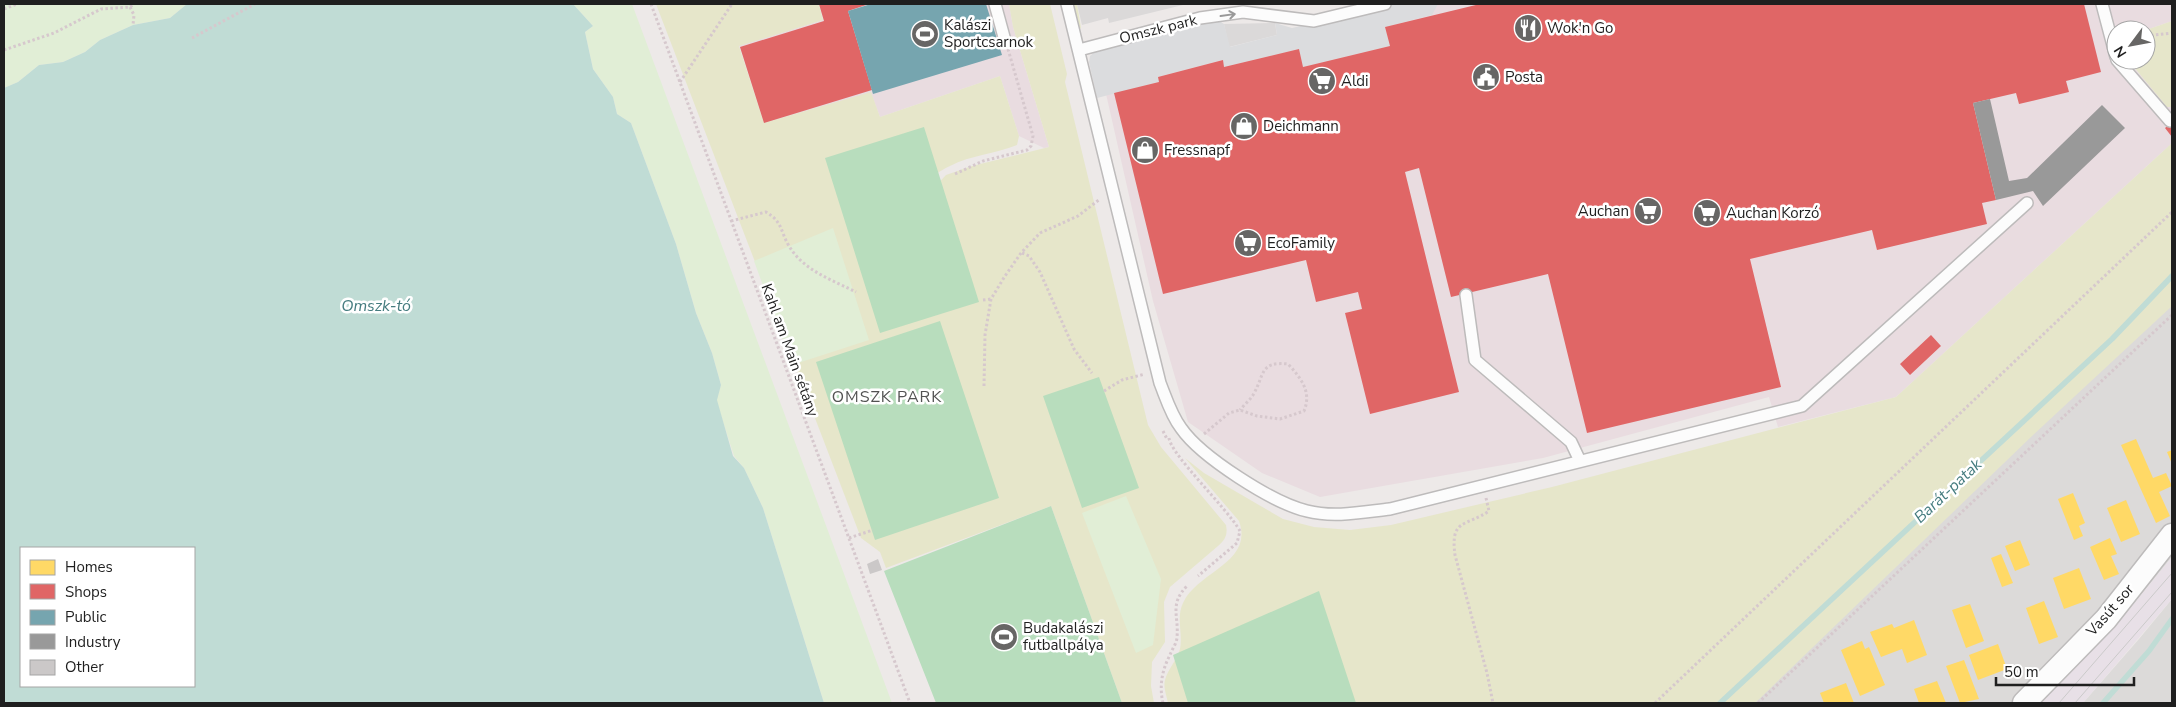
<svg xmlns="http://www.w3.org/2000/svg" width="2176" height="707" font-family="'Nunito Sans',sans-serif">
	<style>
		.residential { fill: #dcdad9 }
		.commercial { fill: #e9dce0 }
		.industrial { fill: #e8e0e7 }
		.grass { fill: #e6e6ca }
		.park { fill: #e1eed6 }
		.pitch { fill: #b8ddbd }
		.parking { fill: #dbd9d9 }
		.plaza { fill: #dbdcde }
		.water { fill: #c0dcd5; fill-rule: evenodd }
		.homes { fill: #ffd966 }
		.shops { fill: #e06666 }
		.public { fill: #76a5af }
		.industry { fill: #999 }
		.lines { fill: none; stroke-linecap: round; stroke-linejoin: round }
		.stream { stroke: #c0dcd5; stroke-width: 5.5 }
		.building { fill: #cbc8c8 }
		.service-casing { stroke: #bdbbbb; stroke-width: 14 }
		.minor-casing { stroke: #bdbbbb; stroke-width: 25 }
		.path { stroke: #d6c8cd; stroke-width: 3; stroke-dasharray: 2.5 2.5; stroke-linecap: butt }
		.service { stroke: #fcfcfc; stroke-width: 11 }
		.minor { stroke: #fcfcfc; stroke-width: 22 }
		.tram { stroke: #cbcaca; stroke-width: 1 }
		.oneway { stroke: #999 }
		.labels { text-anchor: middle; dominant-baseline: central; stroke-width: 5; stroke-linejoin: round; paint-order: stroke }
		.poi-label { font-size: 15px; fill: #1f1f1f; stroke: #fff; text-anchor: start }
		.street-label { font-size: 15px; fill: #1f1f1f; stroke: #fff }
		.water-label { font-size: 16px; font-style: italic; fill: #457c7f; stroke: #fff }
		.neighbourhood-label { font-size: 16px; letter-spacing: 1px; fill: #525252; stroke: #fff }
	</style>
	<rect width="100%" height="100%" fill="#ede9e8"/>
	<path class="residential" d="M2172 302V557L2114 628 2079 650 2032 703H1732Z
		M2172 599V703H2083L2139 639Z"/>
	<path class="commercial" d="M819 4H1009L1013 27 1049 147 1044 148 1019 136 1000 76 880 117 871 93 764 123 739 45 823 20Z
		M1429 4H2172V21L2146 30H2116V60H2128L2167 107H2172V143L1896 397 1778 427 1769 397 1543 458 1320 497 1262 473 1188 422 1153 301 1104 85Z"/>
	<path class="industrial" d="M2172 557V599L2083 703H2032L2079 650 2114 628Z"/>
	<path class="grass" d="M656 4H819L823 20 739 46 764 123 871 92 880 117 1000 76 1019 136 1017 145C995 154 971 155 950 166 940 170 932 178 923 184L931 191 946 175 972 166 1049 147 1013 27 1009 4H1050L1067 74 1065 82 1148 425 1161 447 1226 525C1228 535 1225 540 1218 546L1170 587 1164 602 1165 642 1152 662 1151 686 1154 703H1122L1051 506 886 568 880 552 861 538Z
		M1071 4H1077L1081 28 1078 29Z
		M2172 21V107H2167L2128 60H2146V30Z
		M2172 143V306L2031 437 1755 703H1168C1167 697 1163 687 1165 680 1168 669 1177 660 1180 649 1183 634 1176 617 1183 603 1198 571 1254 563 1239 521L1185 458 1204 473 1283 519 1314 527 1350 530 1391 525 1552 487 1896 397Z"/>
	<path class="park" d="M4 4H187L170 18 133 25 100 40 85 52 63 62 39 65 18 82 4 88Z
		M573 4H632L892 703H824L763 508 744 468 734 456 716 400 721 385 712 353 696 313 676 244 631 123 617 114 613 97 593 69 585 32 593 26Z
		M833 228 869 340 792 365 754 261Z
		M1126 496 1161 579 1153 645 1136 653 1082 513Z"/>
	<path class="pitch" d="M924 127 979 302 880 333 825 158Z
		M940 321 999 498 875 540 816 362Z
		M1099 377 1139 488 1082 508 1043 396Z
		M1051 506 1122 703H936L884 571Z
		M1319 591 1356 703H1188L1173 655Z"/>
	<path class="parking" d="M1077 4H1187L1109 23 1108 18 1082 25Z
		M1275 23 1277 35 1229 47 1224 24Z"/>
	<path class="plaza" d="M1394 4H1438L1432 15 1385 27 1390 46 1303 67 1299 49 1224 67 1222 60 1158 77 1159 82 1097 98 1089 62 1090 56 1100 47 1216 19 1224 24 1230 47 1277 35 1275 23 1292 28Z"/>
	<path class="water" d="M187 4H573L593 26 585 32 593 69 613 97 617 114 631 123 676 244 696 313 712 353 721 385 717 400 733 456 744 468 763 508 824 703H4V88L18 82 39 65 63 62 85 52 100 40 133 25 170 18ZM21 548H194V686H21Z"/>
	<path class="homes" d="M2136 439 2153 478 2166 473 2172 486 2159 492 2170 516 2156 523 2121 445Z
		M2172 450V464L2167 452Z
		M2073 493 2085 523 2079 526 2083 536 2074 540 2058 499Z
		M2126 500 2140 534 2121 542 2107 508Z
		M2110 538 2117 554 2111 556 2119 574 2104 580 2090 547Z
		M2020 540 2030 565 2015 571 2005 546Z
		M2001 554 2013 583 2002 587 1991 558Z
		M2079 568 2091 599 2064 609 2053 578Z
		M2044 601 2058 637 2039 644 2026 608Z
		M1970 604 1984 641 1966 648 1952 610Z
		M1914 620 1927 655 1907 663 1902 649 1881 657 1870 632 1892 624 1894 628Z
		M1862 641 1865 649 1869 647 1885 685 1860 696 1841 650Z
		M1998 644 2007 669 1978 680 1969 655Z
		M1964 660 1979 699 1960 703 1946 666Z
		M1937 681 1946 703H1919L1914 689Z
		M1846 683 1854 703H1824L1820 693Z"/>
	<path class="shops" d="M819 4H869L848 11 872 90 764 123 740 47 824 21Z
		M1480 4H2084L2101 72 2066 81 2069 92 2019 104 2016 93 1973 103 1996 200 1982 203 1987 224 1877 250 1872 230 1750 259 1781 387 1587 433 1548 274 1451 297 1419 168 1405 172 1459 392 1370 414 1345 313 1362 309 1358 292 1316 302 1306 260 1163 294 1114 93 1159 82 1158 77 1223 60 1224 67 1299 49 1303 67 1390 46 1385 27Z
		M2172 122V137L2165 128Z
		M1931 335 1941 346 1910 375 1900 364Z"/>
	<path class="public" d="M871 4H986L1002 55 873 94 848 11Z"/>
	<path class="industry" d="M1990 99 2009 181 2027 178 2102 105 2125 128 2043 206 2033 191 1996 200 1973 103Z"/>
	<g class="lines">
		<path class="stream" d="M1720 703 2112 339 2172 276
			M2103 703 2149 651 2172 619"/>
	</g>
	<path class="building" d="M878 559 882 570 870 574 867 564Z"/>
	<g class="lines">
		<g class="service-casing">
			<path id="service" d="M995 4 1004 37
				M1067 4 1160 383C1166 398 1171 415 1181 428 1201 457 1273 503 1307 511 1334 518 1363 512 1390 509L1802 406 2027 203
				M2102 4 2116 57
				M1079 50 1200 18 1243 12 1314 21 1385 4
				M2117 60 2170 121
				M1466 295 1475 360 1571 442 1580 461"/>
		</g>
		<g class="minor-casing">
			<path id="minor" d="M2024 703 2106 619 2172 535"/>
		</g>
		<path class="path" d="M651 4 910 703
			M130 7 134 15 133 25
			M4 9 17 4
			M2146 36 2172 33
			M192 38 255 4
			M4 50 54 33 101 9 130 7 134 4
			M680 82 732 4
			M955 174 983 161 1027 150 1031 146 1033 136 1008 49
			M731 221 766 212C783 222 780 231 789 246 803 270 832 280 856 292
			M1022 253 1029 256 1040 272 1074 349 1092 373
			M983 300 991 299
			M984 386 985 335 991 299 1005 276 1021 253 1040 233 1078 216 1100 199
			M1104 391 1122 380 1145 374
			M1163 431 1167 439
			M1204 434 1229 413 1240 410 1257 416 1280 419 1304 411C1312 392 1301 378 1288 364 1259 361 1265 375 1253 395 1250 400 1244 405 1240 410
			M1169 438C1171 455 1227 508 1240 531L1237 543 1198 576
			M1486 498 1489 511C1466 527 1450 518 1455 555L1487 673 1493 703
			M849 538 873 530
			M1163 703C1159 686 1162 670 1170 655 1172 649 1177 643 1177 637 1179 616 1169 604 1187 586
			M1655 703 2172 212
			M1758 703 2172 315"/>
		<use href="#service" class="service"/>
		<use href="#minor" class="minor"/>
		<path class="tram" d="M2059 703 2172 573
			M2075 703 2172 592"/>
	</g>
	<defs><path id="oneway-shaft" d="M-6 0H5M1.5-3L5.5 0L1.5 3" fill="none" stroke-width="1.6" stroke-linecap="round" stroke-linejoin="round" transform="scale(1.25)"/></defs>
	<use class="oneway" href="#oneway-shaft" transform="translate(1228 15) rotate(-8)"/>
	<defs>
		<g id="restaurant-disc" transform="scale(1.4375)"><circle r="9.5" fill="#676665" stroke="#fff"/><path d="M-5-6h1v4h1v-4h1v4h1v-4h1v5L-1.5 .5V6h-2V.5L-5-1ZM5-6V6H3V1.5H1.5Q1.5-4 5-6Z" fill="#fff"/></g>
		<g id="stadium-disc" transform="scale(1.4375)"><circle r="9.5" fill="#676665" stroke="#fff"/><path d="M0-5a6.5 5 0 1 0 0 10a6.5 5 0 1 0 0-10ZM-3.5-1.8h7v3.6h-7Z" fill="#fff"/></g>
		<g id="civic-disc" transform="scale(1.4375)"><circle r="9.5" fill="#676665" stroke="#fff"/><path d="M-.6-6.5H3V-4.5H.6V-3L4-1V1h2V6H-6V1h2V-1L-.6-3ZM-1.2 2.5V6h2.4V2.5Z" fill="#fff"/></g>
		<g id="supermarket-disc" transform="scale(1.4375)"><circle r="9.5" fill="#676665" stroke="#fff"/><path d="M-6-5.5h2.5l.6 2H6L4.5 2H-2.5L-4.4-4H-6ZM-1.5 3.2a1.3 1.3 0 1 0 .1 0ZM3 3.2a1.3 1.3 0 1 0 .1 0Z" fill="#fff"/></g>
		<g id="shop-disc" transform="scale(1.4375)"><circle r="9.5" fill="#676665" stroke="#fff"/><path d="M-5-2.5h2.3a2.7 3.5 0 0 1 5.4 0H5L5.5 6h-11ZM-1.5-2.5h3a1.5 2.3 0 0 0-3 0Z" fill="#fff"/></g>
	</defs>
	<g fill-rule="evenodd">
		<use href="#restaurant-disc" x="1528" y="28"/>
		<use href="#stadium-disc" x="925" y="34"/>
		<use href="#civic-disc" x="1486" y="77"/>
		<use href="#supermarket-disc" x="1322" y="81"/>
		<use href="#shop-disc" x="1244" y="126"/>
		<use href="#shop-disc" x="1145" y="150"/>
		<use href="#supermarket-disc" x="1648" y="211"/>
		<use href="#supermarket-disc" x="1707" y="213"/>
		<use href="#supermarket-disc" x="1248" y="243"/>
		<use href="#stadium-disc" x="1004" y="637"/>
	</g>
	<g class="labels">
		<g class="poi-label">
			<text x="944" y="25">Kalászi<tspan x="944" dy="17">Sportcsarnok</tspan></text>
			<text x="1547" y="28">Wok'n Go</text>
			<text x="1505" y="77">Posta</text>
			<text x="1341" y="81">Aldi</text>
			<text x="1263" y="126">Deichmann</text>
			<text x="1164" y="150">Fressnapf</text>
			<text x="1629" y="211" text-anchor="end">Auchan</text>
			<text x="1726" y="213">Auchan Korzó</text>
			<text x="1267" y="243">EcoFamily</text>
			<text x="1023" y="628">Budakalászi<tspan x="1023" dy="17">futballpálya</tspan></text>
		</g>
		<g class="street-label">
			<text transform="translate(1158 29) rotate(-14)">Omszk park</text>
			<text transform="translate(790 350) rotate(70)">Kahl am Main sétány</text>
			<text transform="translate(2110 610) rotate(-49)">Vasút sor</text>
		</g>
		<g class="water-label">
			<text x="376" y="306">Omszk-tó</text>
			<text transform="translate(1948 491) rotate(-43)">Barát-patak</text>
		</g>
		<g class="neighbourhood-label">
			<text x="887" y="397">OMSZK PARK</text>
		</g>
	</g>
	<rect width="2176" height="707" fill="none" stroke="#1f1f1f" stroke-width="10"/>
	<rect x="20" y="547" width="175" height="140" fill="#ffffff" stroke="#a5a5a5"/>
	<rect x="30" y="560" width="25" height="15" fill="#ffd966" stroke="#a5a5a5"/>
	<text x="65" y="572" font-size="15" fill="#1f1f1f">Homes</text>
	<rect x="30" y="584" width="25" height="15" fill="#e06666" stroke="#a5a5a5"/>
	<text x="65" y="597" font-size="15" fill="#1f1f1f">Shops</text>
	<rect x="30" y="610" width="25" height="15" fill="#76a5af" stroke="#a5a5a5"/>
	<text x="65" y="622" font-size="15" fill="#1f1f1f">Public</text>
	<rect x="30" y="634" width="25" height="15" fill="#999999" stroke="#a5a5a5"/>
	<text x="65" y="647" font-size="15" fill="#1f1f1f">Industry</text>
	<rect x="30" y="660" width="25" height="15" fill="#cbc8c8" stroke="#a5a5a5"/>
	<text x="65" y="672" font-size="15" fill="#1f1f1f">Other</text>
	<g transform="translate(2131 45) rotate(238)"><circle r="24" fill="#ffffff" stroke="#a5a5a5"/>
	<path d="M0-4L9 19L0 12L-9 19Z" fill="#676665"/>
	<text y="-8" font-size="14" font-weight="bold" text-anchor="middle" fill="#1f1f1f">N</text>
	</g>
	<path d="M1996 677v8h138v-8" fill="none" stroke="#1f1f1f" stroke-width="2.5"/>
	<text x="2004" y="677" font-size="15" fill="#1f1f1f" stroke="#ffffff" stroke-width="4" paint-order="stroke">50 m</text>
</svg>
